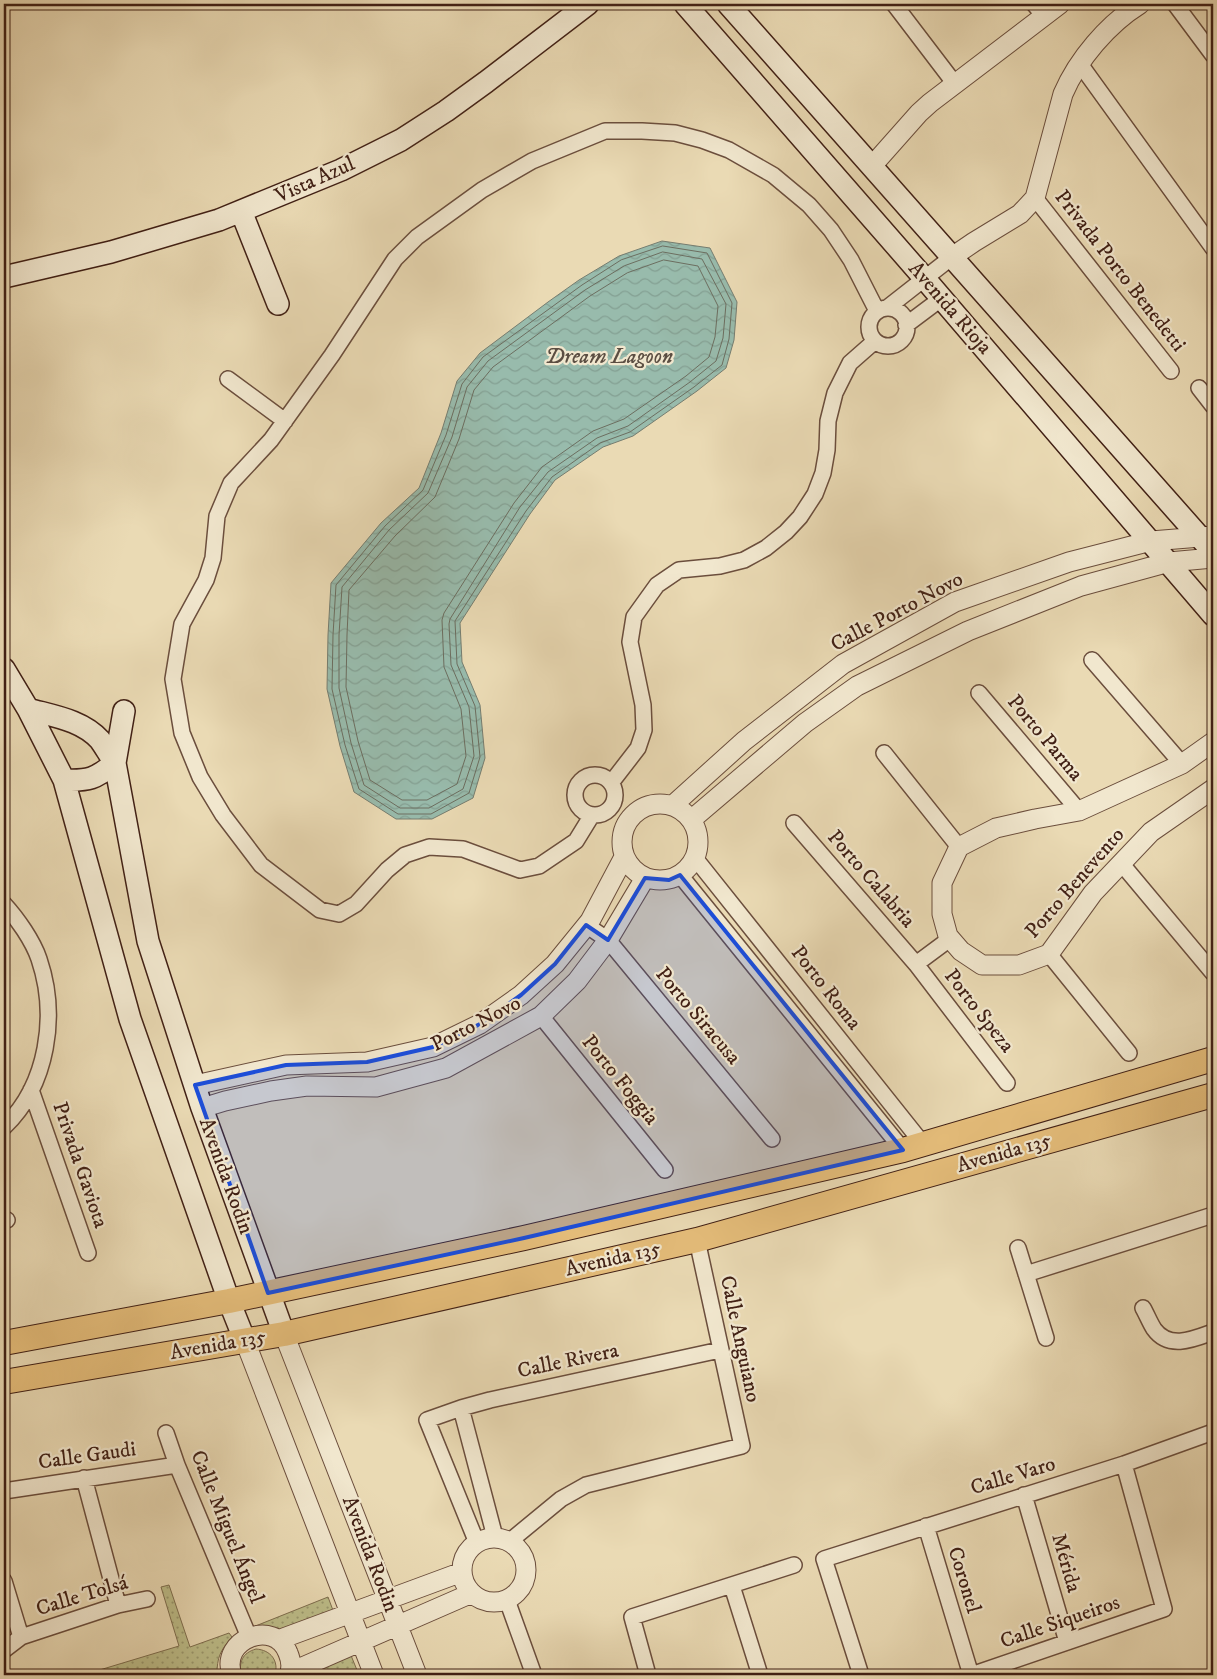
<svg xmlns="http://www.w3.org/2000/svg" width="1217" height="1679" font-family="'IM FELL DW Pica',serif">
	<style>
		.park { fill: url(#park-dots); stroke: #7f6e4f }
		.water { fill: url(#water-waves); stroke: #757d70 }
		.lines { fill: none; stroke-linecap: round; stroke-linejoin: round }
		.shore { stroke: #6c6e60; stroke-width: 1 }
		.minor-casing { stroke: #6b4e3d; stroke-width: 18 }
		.tertiary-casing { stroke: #6b4e3d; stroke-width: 21 }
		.secondary-casing { stroke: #412015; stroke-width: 24 }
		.primary-casing { stroke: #412015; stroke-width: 26 }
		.minor { stroke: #f1e7ce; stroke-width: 15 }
		.tertiary { stroke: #f1e7ce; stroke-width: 19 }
		.secondary { stroke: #f1e7ce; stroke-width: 21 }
		.primary { stroke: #e5bd7a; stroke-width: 24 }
		.marked { fill: #1d4ed8; fill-opacity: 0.2; stroke: #1d4ed8; stroke-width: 4; stroke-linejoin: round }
		.labels { text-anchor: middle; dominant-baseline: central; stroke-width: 4.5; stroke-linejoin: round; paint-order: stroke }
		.street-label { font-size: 21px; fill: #412015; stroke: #f1e7ce }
		.water-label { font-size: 22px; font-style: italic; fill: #5b4e42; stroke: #f1e7ce }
	</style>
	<defs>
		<pattern id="park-dots" width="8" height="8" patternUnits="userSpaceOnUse" patternTransform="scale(1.25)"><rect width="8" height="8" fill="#bdbd89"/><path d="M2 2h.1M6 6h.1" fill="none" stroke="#9b996f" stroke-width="1.8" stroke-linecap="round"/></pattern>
		<pattern id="water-waves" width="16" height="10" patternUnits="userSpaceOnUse" patternTransform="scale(1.25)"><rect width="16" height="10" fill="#98bbac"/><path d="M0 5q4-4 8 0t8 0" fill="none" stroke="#84a093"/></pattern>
	</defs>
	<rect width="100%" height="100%" fill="#eadab4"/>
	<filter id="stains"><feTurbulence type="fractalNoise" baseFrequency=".004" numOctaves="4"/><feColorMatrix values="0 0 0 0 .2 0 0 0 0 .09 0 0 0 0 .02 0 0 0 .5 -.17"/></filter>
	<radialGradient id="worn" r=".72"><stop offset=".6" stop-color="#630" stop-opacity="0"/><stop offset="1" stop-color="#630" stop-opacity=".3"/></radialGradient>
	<path class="park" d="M169 1585 190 1647 229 1633 232 1637C220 1651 217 1657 217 1675H83L179 1646 161 1587Z
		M328 1597 334 1613 281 1635 254 1629 253 1627Z
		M256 1649C271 1650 279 1661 275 1675H241C239 1662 242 1653 256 1649Z
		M350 1653 359 1675H296Z"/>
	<path class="water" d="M662 241 710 248 737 302 734 340 726 368 697 391 633 436 603 447 555 480 530 514 460 623 462 662 480 705 485 758 473 798 432 819H396L354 792 340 746 327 689 328 635 331 583 381 523 419 488 441 433 457 381 480 353 548 302 579 280 619 256Z"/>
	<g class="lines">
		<path class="shore" d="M663 246 707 253 732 303 729 339 722 365 694 387 630 432 600 443 552 477 526 511 455 621 457 664 475 706 480 757 469 793 431 814H398L359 789 345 745 332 689 333 635 336 585 385 526 423 490 446 435 462 384 483 357 582 285 621 260Z
			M663 252 702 259 726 304 723 338 716 361 690 382 628 426 597 438 548 472 520 507 450 619 449 624 451 665 469 707 474 756 463 789 429 808H400L364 785 351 743 339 688V635L342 587 389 530 428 493 452 437 467 387 488 361 585 290 624 266Z
			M664 260 698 266 718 306 715 337 709 357 686 376 624 419 593 431 542 467 514 503 444 613 442 620 444 667 461 709 466 756 457 784 427 800H402L370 780 358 741 346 687 347 635 349 590 395 536 435 497 459 439 474 390 493 367 590 296 627 273Z"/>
		<g class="minor-casing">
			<path id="minor" d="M894 4 955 84
				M1034 4 1044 16
				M1175 4 1213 55
				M1080 64 1213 248
				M1035 198 1171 371
				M887 308 952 257
				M869 327a19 19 0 1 1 38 0a19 19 0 1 1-38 0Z
				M906 325 942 298
				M228 379 285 421
				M1199 388 1213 406
				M1092 660 1182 764
				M979 693 1079 811
				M884 753 959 847
				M575 795a20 20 0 1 1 40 0a20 20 0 1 1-40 0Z
				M611 783 638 748 644 730 643 705 630 642 634 617 657 585 679 570 720 566 744 560 766 548 786 532 800 517 815 494 823 473 827 450 828 421 835 393 850 363 875 341
				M592 815 576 841 539 866 520 870 463 849 429 847 405 855 387 870 356 904 339 914 320 910 261 865 223 815 200 777 182 733 173 679 182 624 206 580 213 558 217 516 231 483 271 440 332 355 395 259 417 237 482 190 532 161 605 131H642L675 133 702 140 729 150 773 175 809 205 831 230 851 260 877 311
				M794 823 916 964 1007 1083
				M695 858 923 1144
				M1121 863 1213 973
				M680 875 903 1150
				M4 904C17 918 33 941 39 959 58 1015 48 1085 4 1127
				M586 925 608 940 772 1139
				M1049 954 1129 1053
				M916 964 951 938
				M541 1016 665 1170
				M31 1090 88 1253
				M4 1221 7 1220
				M1018 1248 1046 1338
				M1026 1274 1213 1215
				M1143 1308C1147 1315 1150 1323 1154 1329 1169 1350 1194 1339 1213 1332
				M461 1408 495 1537
				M166 1433 177 1465 249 1637
				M84 1478 118 1605
				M4 1491 177 1465
				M1024 1495 1067 1642
				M926 1526 971 1675
				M510 1541 561 1499 586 1485 742 1446 697 1240
				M477 1543 427 1420 461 1408 490 1400 720 1350
				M4 1581 21 1637
				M732 1586 760 1675
				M507 1600 534 1675
				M4 1650 21 1637 118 1605 147 1599
				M648 1675 632 1617 794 1565
				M861 1675 824 1559 1124 1464 1213 1432
				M971 1675 1164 1609 1124 1464"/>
		</g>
		<g class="tertiary-casing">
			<path id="tertiary" d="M872 166 919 113 930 103 1060 4
				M952 257 974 242 1020 214 1035 198 1063 94C1078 59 1108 24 1140 4
				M1213 742 1182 764 1079 811 1035 819 996 828 959 847 942 883V914L948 936 961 951 982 965H1019L1049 954 1093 893 1151 832 1213 789
				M622 842a38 38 0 1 1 76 0a38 38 0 1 1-76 0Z
				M672 806 744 741 843 664 955 602 1069 562 1151 541 1213 536
				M691 820 805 723 857 686 968 631 1081 586 1169 562 1213 558
				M195 1085 286 1065 367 1062 433 1047 480 1024 521 995 555 964 590 921 624 857
				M202 1108 225 1101 271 1091 307 1086 376 1087 446 1068 541 1016 577 981 608 940 645 878
				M284 1334 417 1675
				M245 1341 374 1675
				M462 1570a32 32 0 1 1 64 0a32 32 0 1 1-64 0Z
				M278 1640 462 1572
				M291 1672 472 1593
				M232 1675C219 1639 275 1618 288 1653 291 1660 292 1668 289 1675"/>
		</g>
		<g class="secondary-casing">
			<path id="secondary" d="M685 4 925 279 1213 615
				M728 4 1213 552
				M241 211 278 304
				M4 277 111 252 219 220 341 170 401 140 446 111 486 82 588 4
				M4 669 28 709 64 780 130 1019 229 1301 245 1341
				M28 709C53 716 82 720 100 740 105 747 110 756 115 763L148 941 202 1108 284 1334
				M64 780C89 781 95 779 115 763L124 711"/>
		</g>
		<g class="primary-casing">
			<path id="primary" d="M4 1343 229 1301 524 1238 903 1150 1213 1059
				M4 1382 284 1334 697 1240 1213 1095"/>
		</g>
		<use href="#minor" class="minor"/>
		<use href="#tertiary" class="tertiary"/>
		<use href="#secondary" class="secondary"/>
		<use href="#primary" class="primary"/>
	</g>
	<path class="marked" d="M680 875 903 1150 524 1238 268 1293 195 1085 286 1065 367 1062 433 1047 480 1024 521 995 555 964 586 925 608 940 645 878 669 880Z"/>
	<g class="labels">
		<g class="street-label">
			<text transform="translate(315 180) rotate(-24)">Vista Azul</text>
			<text transform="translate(1120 271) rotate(52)">Privada Porto Benedetti</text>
			<text transform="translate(950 308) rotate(49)">Avenida Rioja</text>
			<text transform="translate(897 612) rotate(-28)">Calle Porto Novo</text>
			<text transform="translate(1045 738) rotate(50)">Porto Parma</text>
			<text transform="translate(871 879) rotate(49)">Porto Calabria</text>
			<text transform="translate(1075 883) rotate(-49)">Porto Benevento</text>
			<text transform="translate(826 988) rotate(52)">Porto Roma</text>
			<text transform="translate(979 1011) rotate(52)">Porto Speza</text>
			<text transform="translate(698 1016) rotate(50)">Porto Siracusa</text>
			<text transform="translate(476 1024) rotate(-27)">Porto Novo</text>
			<text transform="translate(620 1080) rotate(51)">Porto Foggia</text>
			<text transform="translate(1004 1153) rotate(-16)">Avenida 135</text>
			<text transform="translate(80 1165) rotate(71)">Privada Gaviota</text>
			<text transform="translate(226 1176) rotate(70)">Avenida Rodin</text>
			<text transform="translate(613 1259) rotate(-13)">Avenida 135</text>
			<text transform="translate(740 1339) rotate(78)">Calle Anguiano</text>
			<text transform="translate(218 1345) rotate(-10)">Avenida 135</text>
			<text transform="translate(568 1361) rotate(-12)">Calle Rivera</text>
			<text transform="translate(87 1456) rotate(-8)">Calle Gaudi</text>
			<text transform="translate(1013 1476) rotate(-17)">Calle Varo</text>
			<text transform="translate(227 1527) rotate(68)">Calle Miguel Ángel</text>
			<text transform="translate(370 1554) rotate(69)">Avenida Rodin</text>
			<text transform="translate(1066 1563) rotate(74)">Mérida</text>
			<text transform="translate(964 1580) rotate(73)">Coronel</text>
			<text transform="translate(82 1596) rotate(-17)">Calle Tolsá</text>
			<text transform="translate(1060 1622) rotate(-19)">Calle Siqueiros</text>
		</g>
		<g class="water-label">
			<text x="609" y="356">Dream Lagoon</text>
		</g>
	</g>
	<rect width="1217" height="1679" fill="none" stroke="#eadab4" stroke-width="20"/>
	<rect x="5" y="5" width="1207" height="1669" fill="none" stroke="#412015" stroke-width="2.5"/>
	<rect x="10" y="10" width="1197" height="1659" fill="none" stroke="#412015"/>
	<rect width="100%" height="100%" filter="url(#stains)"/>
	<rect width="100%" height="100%" fill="url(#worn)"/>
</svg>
